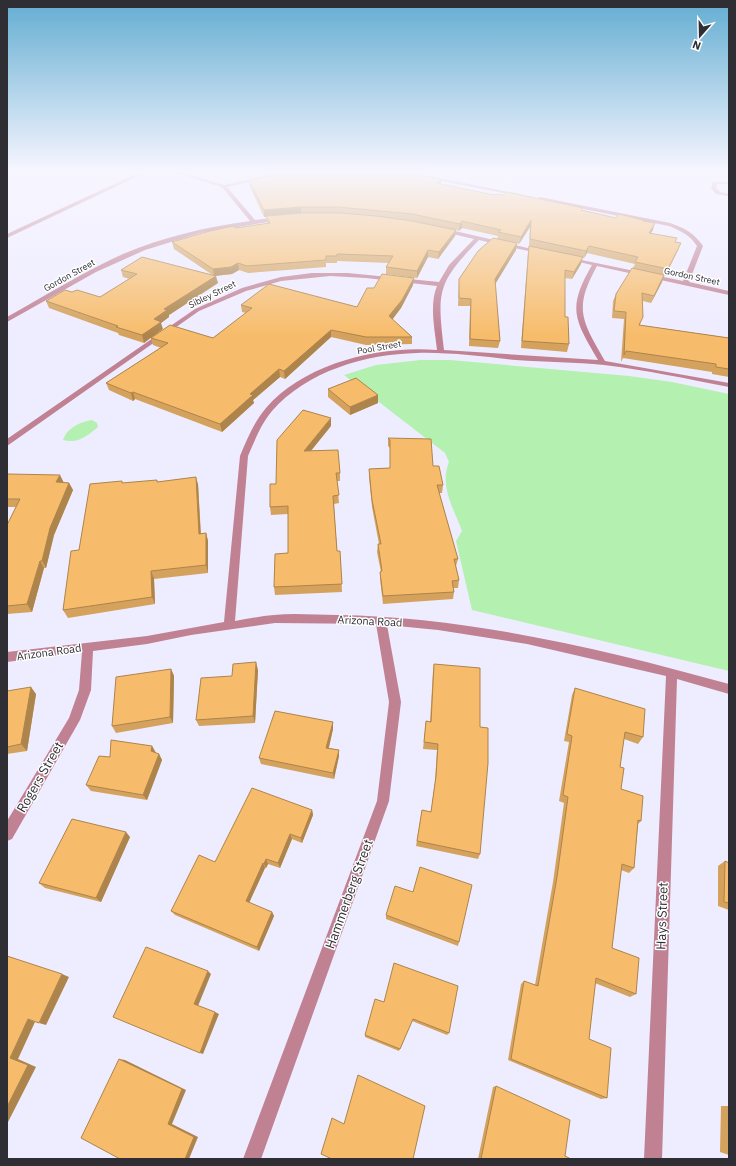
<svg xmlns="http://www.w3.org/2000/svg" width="736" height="1166" font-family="'IBM Plex Sans',sans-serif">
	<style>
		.green { fill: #b4f0af }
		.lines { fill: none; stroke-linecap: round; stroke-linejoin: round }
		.minor { fill: #c08193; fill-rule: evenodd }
		.wall { fill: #d4a25c }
		.shaded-wall { fill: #ad844b }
		.building { fill: #f7bc6b; stroke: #ad844b }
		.labels { text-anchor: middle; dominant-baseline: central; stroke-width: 3; stroke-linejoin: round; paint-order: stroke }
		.far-street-label { font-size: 9px; fill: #2f2e35; stroke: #fff }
		.street-label { font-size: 11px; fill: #2f2e35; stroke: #fff }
		.near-street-label { font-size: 13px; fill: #2f2e35; stroke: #fff }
	</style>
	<rect width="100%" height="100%" fill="#eeecff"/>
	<path class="green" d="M421 360H450L629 376 672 382 729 394V671L472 610 456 541 462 531C454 509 439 486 449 462L445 453 344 375 376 365Z
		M92 420 97 423 98 427C87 436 78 444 63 440 67 428 80 422 92 420Z"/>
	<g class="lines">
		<path class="minor" d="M11 171H17L7 176V173Z
			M142 171H149L7 238V234Z
			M168 171H177L224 185 269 175 293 171H309L269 177 227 187 255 220 279 217 281 218V220L200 233 145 250 96 272 7 322V317C45 296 83 272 123 254 163 237 206 227 250 221L222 187Z
			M387 171H402L413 174 411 175Z
			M429 176 519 194 521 195 519 196 427 178Z
			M713 182H729V184H717L716 188 720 192 729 194V196L716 194 711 188Z
			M540 197 670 223C685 228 694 233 703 246L689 282 729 291V295L597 266C573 309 582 321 605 361L729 383V387C688 379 646 370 604 365 575 362 546 362 516 360 484 357 450 352 417 353 366 354 307 371 272 411 261 424 255 440 248 456L235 621C248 619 261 616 274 615 294 613 316 615 337 615 468 617 603 649 729 684V694L677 679 662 1159H644L666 676 527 644 438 630 387 625 401 702 389 801 261 1159H243L377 801 389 702 376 624 275 623 191 635 147 644 93 651 91 690 80 720 12 839 7 841V821L69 718 79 690 82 652 7 662V652L147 636 224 622 240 456C247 439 254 422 266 408 304 363 381 345 437 350 435 330 429 305 437 286L366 278 330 276 281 281 246 291 199 311 7 446V439L195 309 242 288 281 277 312 273H348L439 282 449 265 474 239 440 231V229L442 228 545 252 542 254 479 240C437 283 437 291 444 350L598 360C574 319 567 308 592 265L567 259V257L683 281 697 246C690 235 681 231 669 226L538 200V198Z"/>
	</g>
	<path class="wall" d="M249 180 441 184 494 195 582 210 616 218 643 221 653 230 651 233 676 242 678 250 665 276 664 275 662 282 651 303 643 301 640 325 729 338V377L712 374V372L623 358 621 362 624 319 612 318 613 301 616 294 633 268 635 264 587 253 584 258H582L581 264 572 279 565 278V317L569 344 567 352 521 348 528 252 529 246 530 227 519 244 517 243 516 250 495 284 500 341 498 348 469 346 470 306H458L459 279 497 239 498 236 462 228 459 231 456 230 455 236 438 259 428 257 417 278 386 274V267L389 263 337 261V263H326V267L248 273 239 270 232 274 214 276 218 283 169 315V317L161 323 144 343 119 335 118 333 49 308 46 301 72 292 100 297 130 279 123 277 121 270 214 276 174 249 172 242 235 228 268 224 266 216 264 217 250 187Z
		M413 285 401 308 392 319 412 337V344L366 345 331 337 285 379 280 377 253 400 254 403 222 432 135 399 133 401 109 390 106 383 161 348 153 345 151 338H213L246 313 242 312 241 305 357 307 374 288Z
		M328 389 378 403 350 415 328 397Z
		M331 426 311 451 340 473V481H337L339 503 334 504 337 551H340L342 592 275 595 274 587 288 553V514L271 515 270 507 276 484Z
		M388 438 433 466 443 485 442 493H439L458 559 456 566 459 580 458 588H453L454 592 453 599 383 604 380 579 381 572 377 552 378 544H379L372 507 369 477V469L390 468V448L388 446Z
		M7 474 63 482 69 483 73 490 54 535 46 568H44L32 612 7 614V525L16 507H7Z
		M157 482 198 484 201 534 206 533 208 541V573L154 579 155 604 68 618 63 610 79 550 123 483Z
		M434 664 480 854 478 859 416 846 422 810 431 812 435 782 437 750 423 749 426 721 430 722 433 671Z
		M171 669 174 676 173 723 116 733 112 726Z
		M258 670 255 723 199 726 196 720Z
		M575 688 643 737 638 744 624 739 620 767 621 789 641 821 638 824 634 868 629 873 621 870 612 948 636 994 630 997 595 983 589 1039 607 1098 601 1099 508 1060 521 984 524 981 535 985 553 882 564 803 559 801 569 742 564 741 572 695Z
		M7 691 36 694 27 751 7 754Z
		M333 722V729L329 748 339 750V756L334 779 261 764 259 758Z
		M152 746 156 753 159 754 162 760 147 800 91 791 86 785 110 757Z
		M729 758V785H728V759Z
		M312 810 313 815 302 843 292 839 280 868 268 864 266 868H265L249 903 272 912 274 916 259 951 175 915 171 911 215 862Z
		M130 837 101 902 45 888 39 883Z
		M725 861 729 863V910L718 906V866Z
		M386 915 459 942 458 946 386 919Z
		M384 1002 449 1033 447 1035 412 1021 399 1051 365 1037V1035Z
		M496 1086 565 1156 571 1159H478L493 1087Z
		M721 1106H729V1155L720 1152Z"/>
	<path class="shaded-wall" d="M441 180V186L436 183Z
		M301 207V214L264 217V210Z
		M531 220 530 227 519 244 521 237Z
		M462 221V228L459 231 460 224Z
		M655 223 653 230 647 239 649 233Z
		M456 230 455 236 438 259 439 252Z
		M517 243 516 250 494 286 495 279Z
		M681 243 678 250 665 276 668 269Z
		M589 246 587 253 584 258 586 251Z
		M428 250V257L417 278V271Z
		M583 257 581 264 572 279 574 272Z
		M238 263 239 270 232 274 214 276 213 269Z
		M664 275 662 282 651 303 654 296Z
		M216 276 218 283 169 315V317L161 323 163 329 144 343 142 335 154 319 164 309Z
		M414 278 413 285 401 308 389 324V316Z
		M331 330V337L285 379 284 371Z
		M279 369 280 377 253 400 254 403 222 432 220 424 250 394Z
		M133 392 135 399 133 401 131 393Z
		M378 395V403L350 415V407Z
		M331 418V426L304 459V451Z
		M60 475 64 483 56 482Z
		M196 477 198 484 201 541 199 534Z
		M69 483 73 490 54 535 46 568 42 561 50 528Z
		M206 533 208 541V573L206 565Z
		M40 561 44 568 32 612 27 604Z
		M151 571 154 579 155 604 152 597Z
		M256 662 258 670 255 723 253 716Z
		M171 669 174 676 173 723 170 717Z
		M31 687 36 694 27 751 21 744Z
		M333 722V729L327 754 326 748Z
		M152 746 156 753 155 758 151 751Z
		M339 750V756L334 779 333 773Z
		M159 754 162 760 147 800 143 795Z
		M312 810 313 815 302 843 301 838Z
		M126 832 130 837 101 902 96 898Z
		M290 834 292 839 280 868 278 863Z
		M266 859 268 864 266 868 264 864Z
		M263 863 265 868 248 905 246 901Z
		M272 912 274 916 259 951 257 947Z
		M208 971 211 974 198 1006 194 1004Z
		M62 974 69 977 46 1025 39 1023Z
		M215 1012 219 1014 203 1054 200 1053Z
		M28 1019 35 1022 18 1059 36 1067 7 1124V1107L10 1058Z
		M119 1059 125 1060 186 1090 172 1124 198 1137 189 1159H185L168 1124Z"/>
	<path class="building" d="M316 172 396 174 398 172 419 175 441 180 436 183 494 195 496 194 504 195 507 192 583 208 581 210 616 218 619 214 643 220V221L655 223 649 233 677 238 675 242 681 243 668 269 635 262 638 257 589 246 586 251 530 239 531 220 521 237 498 232 501 230 462 221 460 224 412 214 338 207H301L264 210 249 180 278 174Z
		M302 213H339L376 216 412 221 456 230 439 252 428 250 417 271 386 267 393 256 337 254V256H326V260L247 266 238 263 231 267 213 269 172 242 210 231 233 226 235 228 270 223 266 216Z
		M493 238 517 243 495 279 500 341 470 339 471 299 459 298V279L478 251Z
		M529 246 583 257 574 272 565 270V317H568L569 344 522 341Z
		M142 257 216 276 164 309 167 310 154 319 161 322 142 335 116 327 118 326 46 301 65 290 72 292 77 290 100 297 137 274 121 270Z
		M632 268 664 275 654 296 642 293 643 317 639 325 729 338V369L716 367V364L626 351 624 355 626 312 614 311 616 294Z
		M382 274 414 278 402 300 389 316 412 337H366L331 330 284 371 279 369 250 394 253 395 220 424 133 392 131 393 106 383 168 343 151 338 170 325 213 338 252 308 241 305 269 284 357 307 367 288H374Z
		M356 378 378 395 350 407 328 389Z
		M303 410 331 418 304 451 338 450 340 473H336L339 495 333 496 337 551H340L342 584 274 587 275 554 288 553V506L270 507V484H276L277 440Z
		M388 438 431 439 433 466H439L443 485H437L458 559H454L459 580 452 581 454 592 383 596 380 572 382 571 378 544H381L372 500 369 469 390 468V440Z
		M7 474 60 475 56 482 69 483 50 528 42 561H40L27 604 7 606V525L20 499H7Z
		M196 477 199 534 206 533V565L151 571 152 597 63 610 71 551 79 550 90 484 122 481V483L157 480V482Z
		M256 662 253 716 196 720 201 678 232 676 233 664Z
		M434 664 480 668V727L488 728V763L480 854 417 841 422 810 431 812 436 776 438 744 424 742 426 721 431 722Z
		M171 669 170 717 112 726 116 677Z
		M31 687 21 744 7 747V691Z
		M575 688 645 709 643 737 625 732 620 767 624 768 621 789 643 796 641 821 638 820 634 868 622 864 612 948 639 958 636 994 596 978 589 1039 611 1048 607 1098 511 1059 524 981 538 986 557 877 568 797 563 795 572 736 567 734Z
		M275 711 333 722 326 748 339 750 333 773 259 758Z
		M111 740 152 746 151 751 159 754 143 795 86 785 99 756 110 757Z
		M252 788 312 810 301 838 290 834 278 863 266 859 264 864 263 863 246 901 272 912 257 947 171 911 199 855 215 862Z
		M72 819 126 832 96 898 39 883Z
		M725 861 729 863V903L724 902Z
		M420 867 472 885 459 942 386 915 395 886 413 892Z
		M146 947 208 971 194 1004 215 1012 200 1053 113 1017Z
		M7 956 62 974 39 1023 28 1019 10 1058 28 1065 7 1107Z
		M394 963 458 986 449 1033 413 1019 400 1049 365 1035 375 999 384 1002Z
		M119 1059 182 1089 168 1124 194 1137 185 1159H120L81 1138Z
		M358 1075 425 1106 413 1159H332L321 1154 332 1118 344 1124Z
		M496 1086 570 1120 565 1156 571 1159H481Z"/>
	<linearGradient id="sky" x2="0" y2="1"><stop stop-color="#63add2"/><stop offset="0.51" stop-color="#f7f6ff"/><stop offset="1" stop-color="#f7f6ff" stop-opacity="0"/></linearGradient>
	<rect width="736" height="335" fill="url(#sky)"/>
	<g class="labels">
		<g class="far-street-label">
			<text transform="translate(69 275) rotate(-29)">Gordon Street</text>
			<text transform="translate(692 276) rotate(12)">Gordon Street</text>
			<text transform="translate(212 294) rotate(-26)">Sibley Street</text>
			<text transform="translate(379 347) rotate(-10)">Pool Street</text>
		</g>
		<g class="street-label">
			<text transform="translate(370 621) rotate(3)">Arizona Road</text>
			<text transform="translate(49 652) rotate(-8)">Arizona Road</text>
		</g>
		<g class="near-street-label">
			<text transform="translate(40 777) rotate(-60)">Rogers Street</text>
			<text transform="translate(349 894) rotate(-70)">Hammerberg Street</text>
			<text transform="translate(662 916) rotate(-88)">Hays Street</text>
		</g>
	</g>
	<rect width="736" height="1166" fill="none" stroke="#2f2e35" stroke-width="16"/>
	<g transform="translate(700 36) rotate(200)" stroke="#ffffff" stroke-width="3" paint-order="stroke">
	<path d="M0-3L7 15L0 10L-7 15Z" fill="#2f2e35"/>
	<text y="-6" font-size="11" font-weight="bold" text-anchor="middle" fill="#2f2e35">N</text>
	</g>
</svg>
